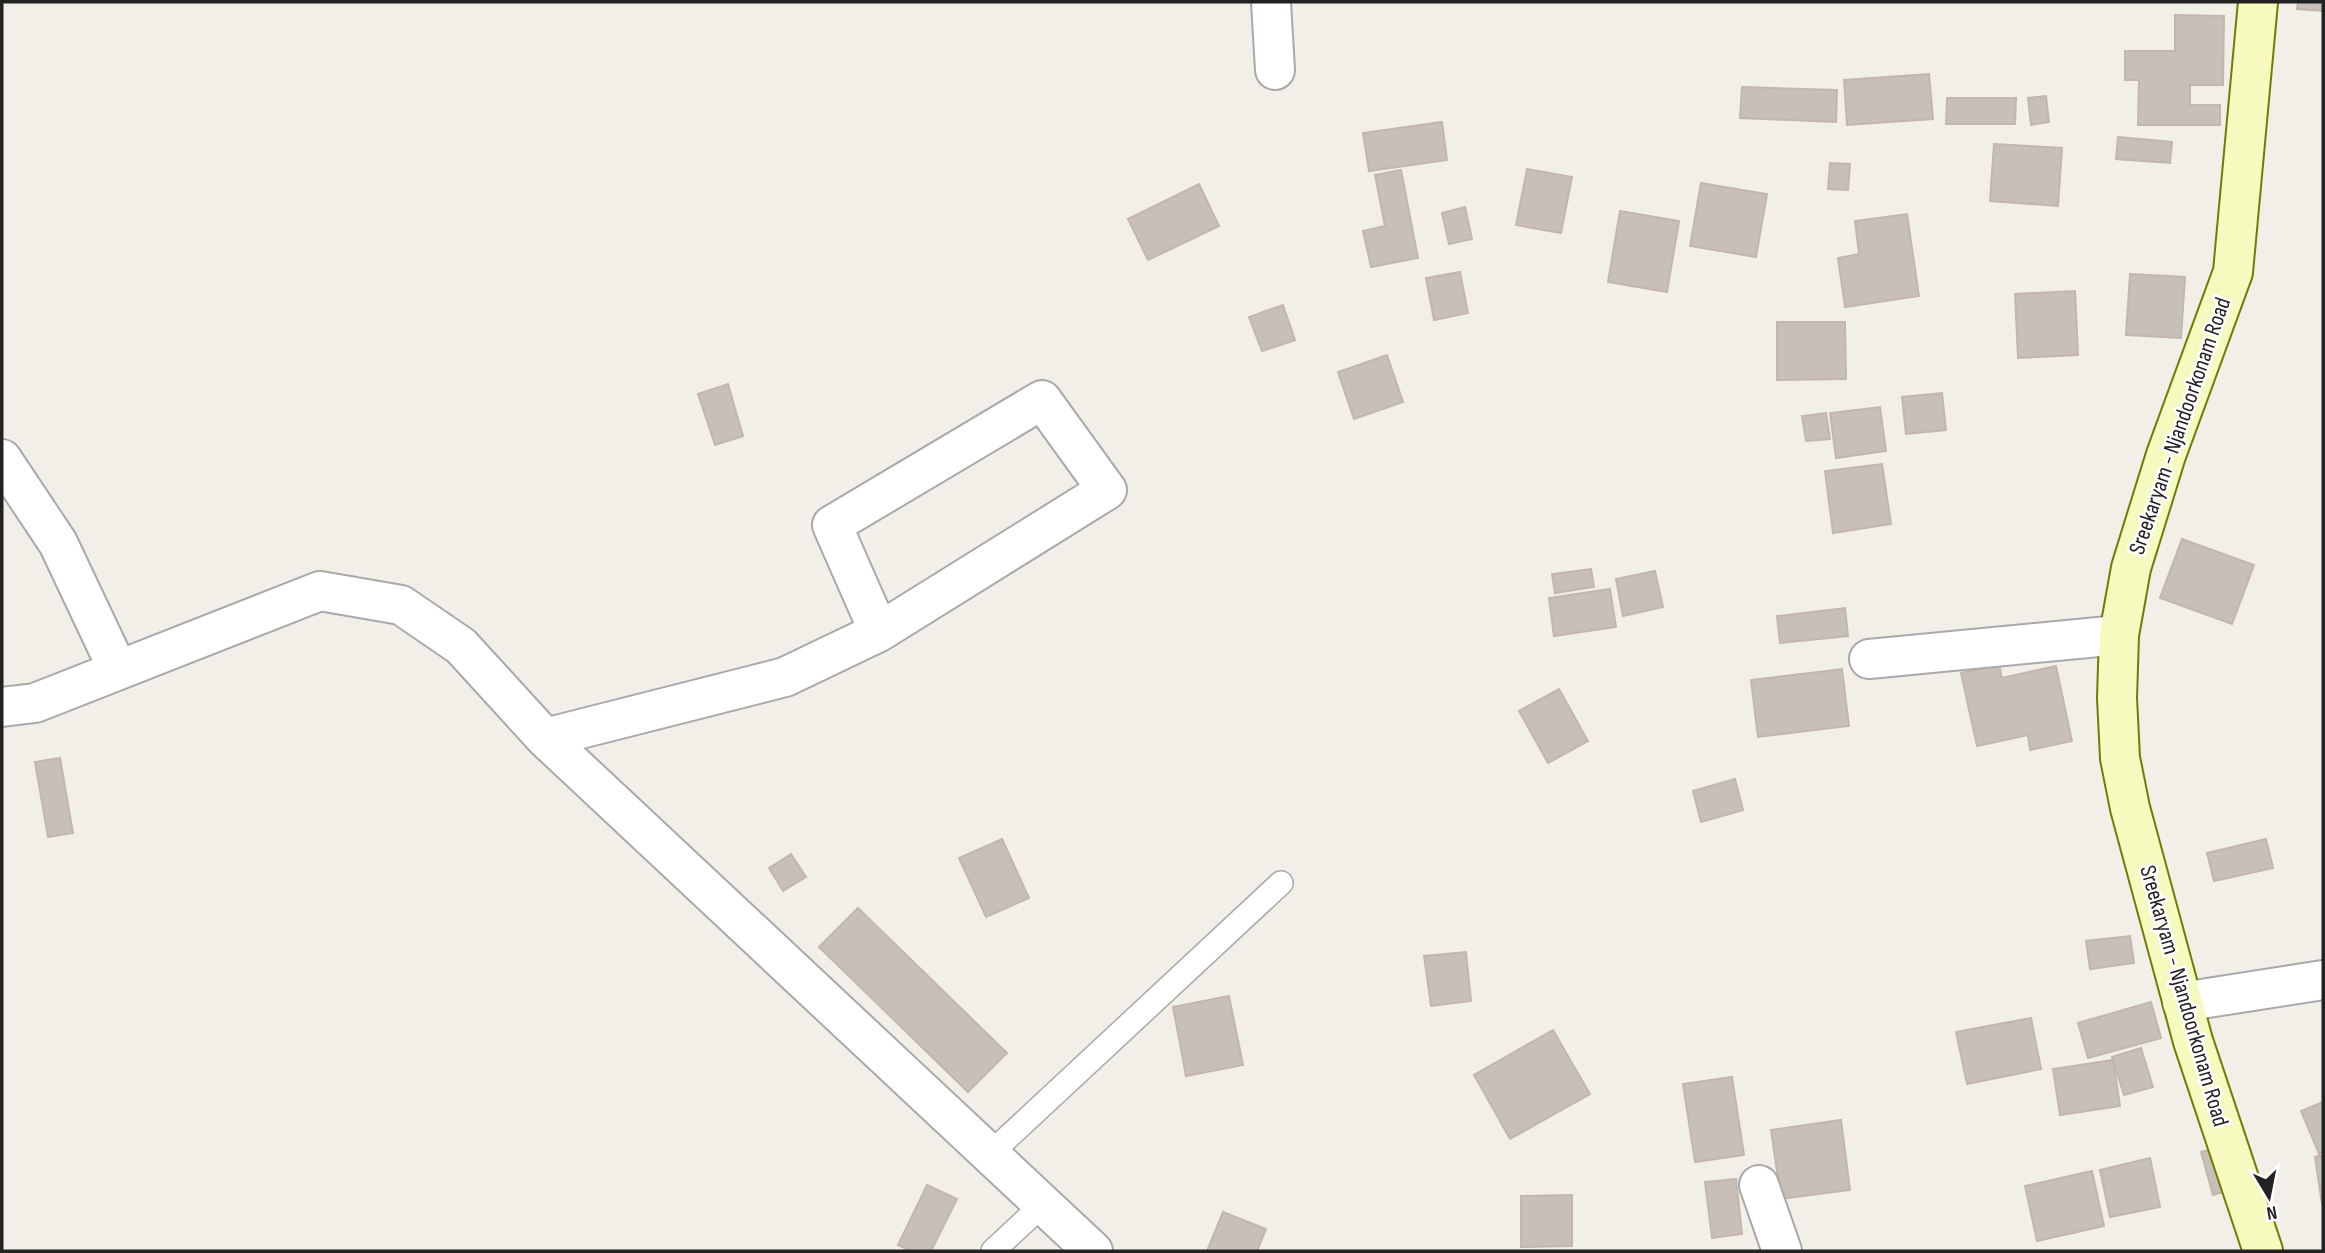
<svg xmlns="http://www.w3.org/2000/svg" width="2325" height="1253" font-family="'Sofia Sans Condensed',sans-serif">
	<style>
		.building { fill: #c7bfb8; stroke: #c4b6ab; stroke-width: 2 }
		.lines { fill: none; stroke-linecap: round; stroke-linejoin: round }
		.service-casing { stroke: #a9a9a9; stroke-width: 26 }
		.minor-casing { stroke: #a9a9a9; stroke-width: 42 }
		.secondary-casing { stroke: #707d05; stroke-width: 42 }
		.service { stroke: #fff; stroke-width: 23 }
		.minor { stroke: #fff; stroke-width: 38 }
		.secondary { stroke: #f7fabf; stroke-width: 38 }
		.labels { text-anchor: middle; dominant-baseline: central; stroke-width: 5; stroke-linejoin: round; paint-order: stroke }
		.street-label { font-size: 23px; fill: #222; stroke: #fff }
	</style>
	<rect width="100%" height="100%" fill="#f2efe9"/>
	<path class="building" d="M2298 2H2323V11L2297 9Z
		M2175 15 2224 16 2223 85H2190V105H2220V125H2138L2139 80H2125V51H2175Z
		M1929 74 1933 119 1847 125 1844 80Z
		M1742 87 1837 90 1836 122 1740 118Z
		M2046 96 2049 122 2031 125 2028 98Z
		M1947 98H2016L2015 124H1946Z
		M1442 122 1447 160 1369 171 1363 133Z
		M2118 137 2172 142 2170 163 2116 159Z
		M1994 144 2062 148 2058 206 1990 201Z
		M1830 163 1850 164 1848 190 1828 189Z
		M1527 169 1572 177 1561 233 1516 225Z
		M1401 170 1418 258 1371 267 1363 231 1385 226 1375 175Z
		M1701 183 1767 194 1756 257 1690 246Z
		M1199 184 1219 226 1148 260 1128 219Z
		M1465 207 1472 239 1449 244 1442 213Z
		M1620 211 1679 221 1667 292 1608 282Z
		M1907 214 1919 296 1845 307 1838 258 1859 254 1855 221Z
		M1460 272 1468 313 1434 320 1426 278Z
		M2130 274 2185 277 2181 338 2126 335Z
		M2075 291 2078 355 2018 358 2015 294Z
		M1283 305 1295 340 1262 351 1249 317Z
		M1777 322H1845L1846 379 1777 380Z
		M1387 355 1403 402 1354 419 1338 372Z
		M728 384 743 436 715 445 698 394Z
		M1942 393 1946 430 1906 434 1902 397Z
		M1880 407 1886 451 1836 458 1830 413Z
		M1826 413 1830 439 1806 441 1802 416Z
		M1882 464 1891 524 1833 533 1825 471Z
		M2182 539 2254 565 2232 624 2160 598Z
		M1591 569 1594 587 1555 593 1552 574Z
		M1655 571 1663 607 1623 616 1616 579Z
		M1610 589 1616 627 1554 636 1549 598Z
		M1845 608 1848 636 1780 643 1777 616Z
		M1999 665 2002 678 2056 666 2072 741 2030 750 2028 735 1977 746 1961 673Z
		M1842 669 1849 726 1758 737 1751 680Z
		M1559 689 1588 741 1548 763 1519 711Z
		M60 758 73 833 48 837 35 762Z
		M1735 779 1743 810 1701 822 1693 791Z
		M1002 839 1029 898 986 917 959 858Z
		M2266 839 2273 868 2214 881 2207 853Z
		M791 854 806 877 783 891 769 868Z
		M858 908 1007 1053 968 1092 819 947Z
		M2130 936 2134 963 2090 969 2086 941Z
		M1466 952 1471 1001 1431 1006 1424 956Z
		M1229 996 1243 1065 1186 1076 1173 1007Z
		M2151 1002 2161 1038 2088 1058 2078 1023Z
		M2031 1018 2041 1069 1967 1084 1956 1032Z
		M1553 1030 1590 1094 1510 1139 1474 1075Z
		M2141 1048 2153 1087 2124 1095 2112 1057Z
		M2113 1060 2120 1106 2060 1115 2053 1069Z
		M1732 1077 1744 1155 1695 1162 1683 1084Z
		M2323 1102V1152L2319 1154 2301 1111Z
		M1841 1120 1850 1190 1781 1199 1771 1130Z
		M2226 1146 2237 1188 2213 1195 2201 1152Z
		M2323 1155V1204H2322L2315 1157Z
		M2150 1158 2160 1207 2110 1217 2100 1170Z
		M2092 1171 2104 1226 2037 1241 2025 1186Z
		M1736 1179 1742 1234 1712 1238 1705 1182Z
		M927 1185 957 1199 931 1251H911L898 1245Z
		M1572 1195V1246L1521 1247V1196Z
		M1223 1212 1266 1229 1257 1251H1207Z"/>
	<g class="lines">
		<g class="service-casing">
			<path id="service" d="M991 1153 1281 883
				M993 1251 1042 1205"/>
		</g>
		<g class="minor-casing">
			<path id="minor" d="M1271 2 1275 70
				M2 459 58 543 118 670
				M1869 659 2119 635
				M2 707 35 703 320 591 401 605 461 646 545 738 1093 1251
				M545 738 785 677 879 632 1107 490 1042 400 832 525 879 632
				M2182 1002 2323 980
				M1759 1185 1782 1251"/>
		</g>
		<g class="secondary-casing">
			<path id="secondary" d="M2258 2 2233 272 2166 455 2131 568 2119 635 2117 698 2120 758 2130 808 2193 1041 2263 1251"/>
		</g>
		<use href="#service" class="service"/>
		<use href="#minor" class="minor"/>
		<use href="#secondary" class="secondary"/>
	</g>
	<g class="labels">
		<g class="street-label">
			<text transform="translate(2180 426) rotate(-71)">Sreekaryam - Njandoorkonam Road</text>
			<text transform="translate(2184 996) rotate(74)">Sreekaryam - Njandoorkonam Road</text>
		</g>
	</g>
	<rect width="2325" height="1253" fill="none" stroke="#222222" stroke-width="7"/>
	<g transform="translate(2269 1197) rotate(170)" stroke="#ffffff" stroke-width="5" paint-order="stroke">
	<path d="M0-5L12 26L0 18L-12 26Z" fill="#222222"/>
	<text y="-10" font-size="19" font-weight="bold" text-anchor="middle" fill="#222222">N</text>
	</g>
</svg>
